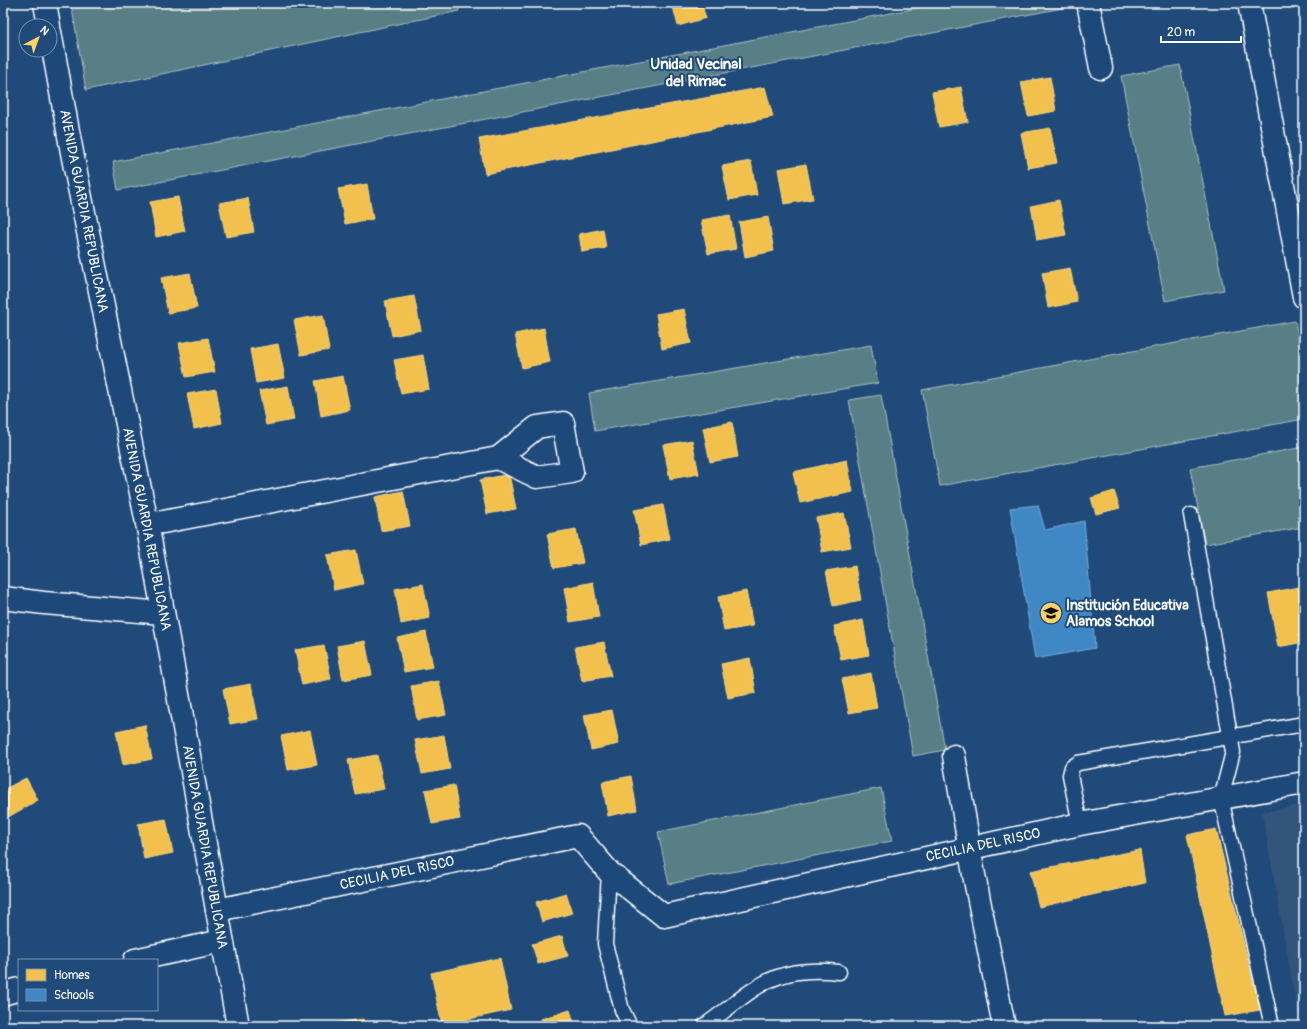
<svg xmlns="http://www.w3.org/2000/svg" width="1307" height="1029" font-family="Pangolin,sans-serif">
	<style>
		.built { fill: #32547b }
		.green { fill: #597f85; stroke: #acbfc2 }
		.homes { fill: #f2c14e; stroke: #f6d483 }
		.schools { fill: #3f88c5; stroke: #79acd6 }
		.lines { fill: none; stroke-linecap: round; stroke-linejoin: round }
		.service-casing { stroke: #fff; stroke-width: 17 }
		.minor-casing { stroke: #fff; stroke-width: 25 }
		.tertiary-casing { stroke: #fff; stroke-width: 25 }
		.service { stroke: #1f4a7a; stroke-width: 14 }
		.minor { stroke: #1f4a7a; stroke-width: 22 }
		.tertiary { stroke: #1f4a7a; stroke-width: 22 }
		.labels { text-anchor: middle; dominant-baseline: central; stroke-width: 4; stroke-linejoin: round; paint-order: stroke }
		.street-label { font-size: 14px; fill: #fff; stroke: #1f4a7a }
		.poi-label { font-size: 14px; font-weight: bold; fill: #fff; stroke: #1f4a7a; text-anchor: start }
		.neighbourhood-label { font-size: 15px; font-weight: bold; fill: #fff; stroke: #1f4a7a }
	</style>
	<rect width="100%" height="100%" fill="#1f4a7a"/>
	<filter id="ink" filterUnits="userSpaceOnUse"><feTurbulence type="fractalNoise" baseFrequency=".025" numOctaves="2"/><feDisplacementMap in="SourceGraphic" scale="8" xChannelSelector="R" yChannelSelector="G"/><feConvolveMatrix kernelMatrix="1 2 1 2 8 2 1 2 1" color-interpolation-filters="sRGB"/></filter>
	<g filter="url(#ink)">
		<path class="built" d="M1304 804V1026H1300L1262 812Z"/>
		<path class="green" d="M71 3H458L459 11 86 90Z
			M943 3H1078V5L118 190 113 162Z
			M1180 65 1224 290 1165 301 1121 76Z
			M1295 321 1304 367V419L940 486 922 390Z
			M871 345 878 383 595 431 589 393Z
			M881 395 945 750 913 756 849 400Z
			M1304 447V527L1205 544 1190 468Z
			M881 788 892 841 669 884 658 832Z"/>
		<path class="homes" d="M526 3H549L527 7Z
			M672 3H701L706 18 678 26Z
			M1050 77 1056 111 1028 116 1021 82Z
			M765 87 773 117 485 174 479 139Z
			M961 87 968 122 939 127 932 92Z
			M1050 128 1057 163 1028 168 1021 133Z
			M751 161 757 195 729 200 722 166Z
			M806 164 813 199 784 204 778 169Z
			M367 184 373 219 345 224 338 189Z
			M178 197 185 231 156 237 150 202Z
			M248 198 254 232 226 237 219 203Z
			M1059 200 1066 235 1037 240 1031 206Z
			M730 215 736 249 708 254 701 220Z
			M768 217 774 251 745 257 739 222Z
			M603 229 606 248 582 252 579 234Z
			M1070 268 1077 302 1048 308 1042 273Z
			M190 273 197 308 168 313 161 278Z
			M414 296 421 330 392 336 385 301Z
			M684 309 691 343 662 349 656 314Z
			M323 315 329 350 301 355 294 320Z
			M544 328 550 362 522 368 515 334Z
			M208 338 215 372 186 377 179 343Z
			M278 344 285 378 256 383 250 349Z
			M423 355 429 389 401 394 394 360Z
			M343 376 350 410 321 416 315 381Z
			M288 386 294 420 266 425 259 391Z
			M216 389 222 423 194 429 187 394Z
			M732 422 738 457 710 462 703 428Z
			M692 440 699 474 670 479 663 445Z
			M847 460 853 492 800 503 793 472Z
			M509 474 516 509 487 514 480 480Z
			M403 491 410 526 381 531 375 497Z
			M1114 491 1120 508 1096 514 1091 498Z
			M663 505 670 539 641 545 634 510Z
			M844 513 851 547 822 552 816 518Z
			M576 529 583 563 554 568 547 534Z
			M356 550 363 584 334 590 327 555Z
			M855 566 861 600 833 606 826 571Z
			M593 582 599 617 570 622 564 588Z
			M423 584 430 618 401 624 395 589Z
			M1304 586V642L1278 647 1268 593Z
			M746 591 753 626 724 631 718 597Z
			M863 620 869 655 841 660 834 626Z
			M426 632 433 667 404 672 397 638Z
			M365 641 372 675 343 680 337 646Z
			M604 642 611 676 582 681 575 647Z
			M324 645 331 679 302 685 295 650Z
			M750 658 756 693 728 698 721 664Z
			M871 673 877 708 849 713 842 679Z
			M439 681 446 715 417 720 411 686Z
			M251 684 258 719 230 724 223 689Z
			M612 710 619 744 591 750 584 715Z
			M145 725 152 759 123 765 116 731Z
			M310 730 317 765 288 770 281 736Z
			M444 735 450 769 422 774 415 740Z
			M377 755 384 789 355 794 348 760Z
			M631 776 637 810 608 816 602 782Z
			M26 778 38 800 3 820V790Z
			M454 785 460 819 432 824 425 790Z
			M166 819 173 853 144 859 138 824Z
			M1216 829 1260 1010 1225 1016 1187 835Z
			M1140 850 1145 883 1039 907 1030 871Z
			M566 893 572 913 542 922 536 902Z
			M562 936 568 956 538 964 532 944Z
			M500 958 511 1010 442 1025 431 973Z
			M570 1010 575 1026H543L541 1019Z
			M363 1019 364 1026H336V1023Z"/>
		<path class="schools" d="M1038 505 1045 530 1084 521 1095 648 1035 659 1010 508Z"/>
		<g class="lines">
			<g class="service-casing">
				<path id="service" d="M1191 515 1233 752 1221 798 1272 1026
					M1080 824 1070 775 1072 767 1078 763 1304 724
					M609 872 605 944 622 1010 630 1026
					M704 1026C755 990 771 964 839 972"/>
			</g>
			<g class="minor-casing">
				<path id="minor" d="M1088 3 1101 68
					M1249 3 1304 297
					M147 523 163 522 498 458 537 427 563 423 572 472 537 477 498 458
					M3 598 44 603 163 613
					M954 756 974 875 1004 1026
					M217 910 578 836 609 872 664 916 1080 824 1304 783
					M135 960 222 941
					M3 994 19 989"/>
			</g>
			<g class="tertiary-casing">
				<path id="tertiary" d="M45 3 49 26
					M50 32 73 158 147 523 238 1026"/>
			</g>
			<use href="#service" class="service"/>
			<use href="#minor" class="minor"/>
			<use href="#tertiary" class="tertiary"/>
		</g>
	</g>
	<defs>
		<g id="school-disc" transform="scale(1.15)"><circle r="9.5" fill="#ffd166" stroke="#1f4a7a"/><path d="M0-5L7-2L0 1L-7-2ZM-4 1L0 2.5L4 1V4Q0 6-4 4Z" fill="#111"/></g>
	</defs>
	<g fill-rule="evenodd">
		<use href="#school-disc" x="1051" y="613"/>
	</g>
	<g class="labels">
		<g class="street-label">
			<text transform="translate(84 211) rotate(79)">AVENIDA GUARDIA REPUBLICANA</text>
			<text transform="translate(147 529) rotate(79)">AVENIDA GUARDIA REPUBLICANA</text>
			<text transform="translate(983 845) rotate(-12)">CECILIA DEL RISCO</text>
			<text transform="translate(205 847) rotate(80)">AVENIDA GUARDIA REPUBLICANA</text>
			<text transform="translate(397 873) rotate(-12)">CECILIA DEL RISCO</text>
		</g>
		<g class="poi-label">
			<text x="1066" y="605">Institución Educativa<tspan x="1066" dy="16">Alamos School</tspan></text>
		</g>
		<g class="neighbourhood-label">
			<text x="696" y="64">Unidad Vecinal<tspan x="696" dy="17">del Rimac</tspan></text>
		</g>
	</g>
	<rect width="1307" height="1029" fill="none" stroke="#1f4a7a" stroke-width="16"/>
	<rect x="8" y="8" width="1291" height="1013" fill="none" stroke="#fff" stroke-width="1.5" filter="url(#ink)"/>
	<rect x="18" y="959" width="140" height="52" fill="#1f4a7a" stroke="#7992af"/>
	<rect x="26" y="969" width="20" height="12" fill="#f2c14e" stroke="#7992af"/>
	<text x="54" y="979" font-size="12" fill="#ffffff">Homes</text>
	<rect x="26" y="989" width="20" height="12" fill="#3f88c5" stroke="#7992af"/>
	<text x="54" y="999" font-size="12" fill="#ffffff">Schools</text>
	<g transform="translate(38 38) rotate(41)"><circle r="19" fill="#1f4a7a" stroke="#7992af"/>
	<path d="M0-3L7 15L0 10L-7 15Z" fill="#ffd166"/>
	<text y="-6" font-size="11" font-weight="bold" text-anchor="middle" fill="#ffffff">N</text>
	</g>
	<path d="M1161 36v6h80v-6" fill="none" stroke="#ffffff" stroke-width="2"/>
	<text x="1167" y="36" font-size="12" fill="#ffffff" stroke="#1f4a7a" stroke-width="3" paint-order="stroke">20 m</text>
</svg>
